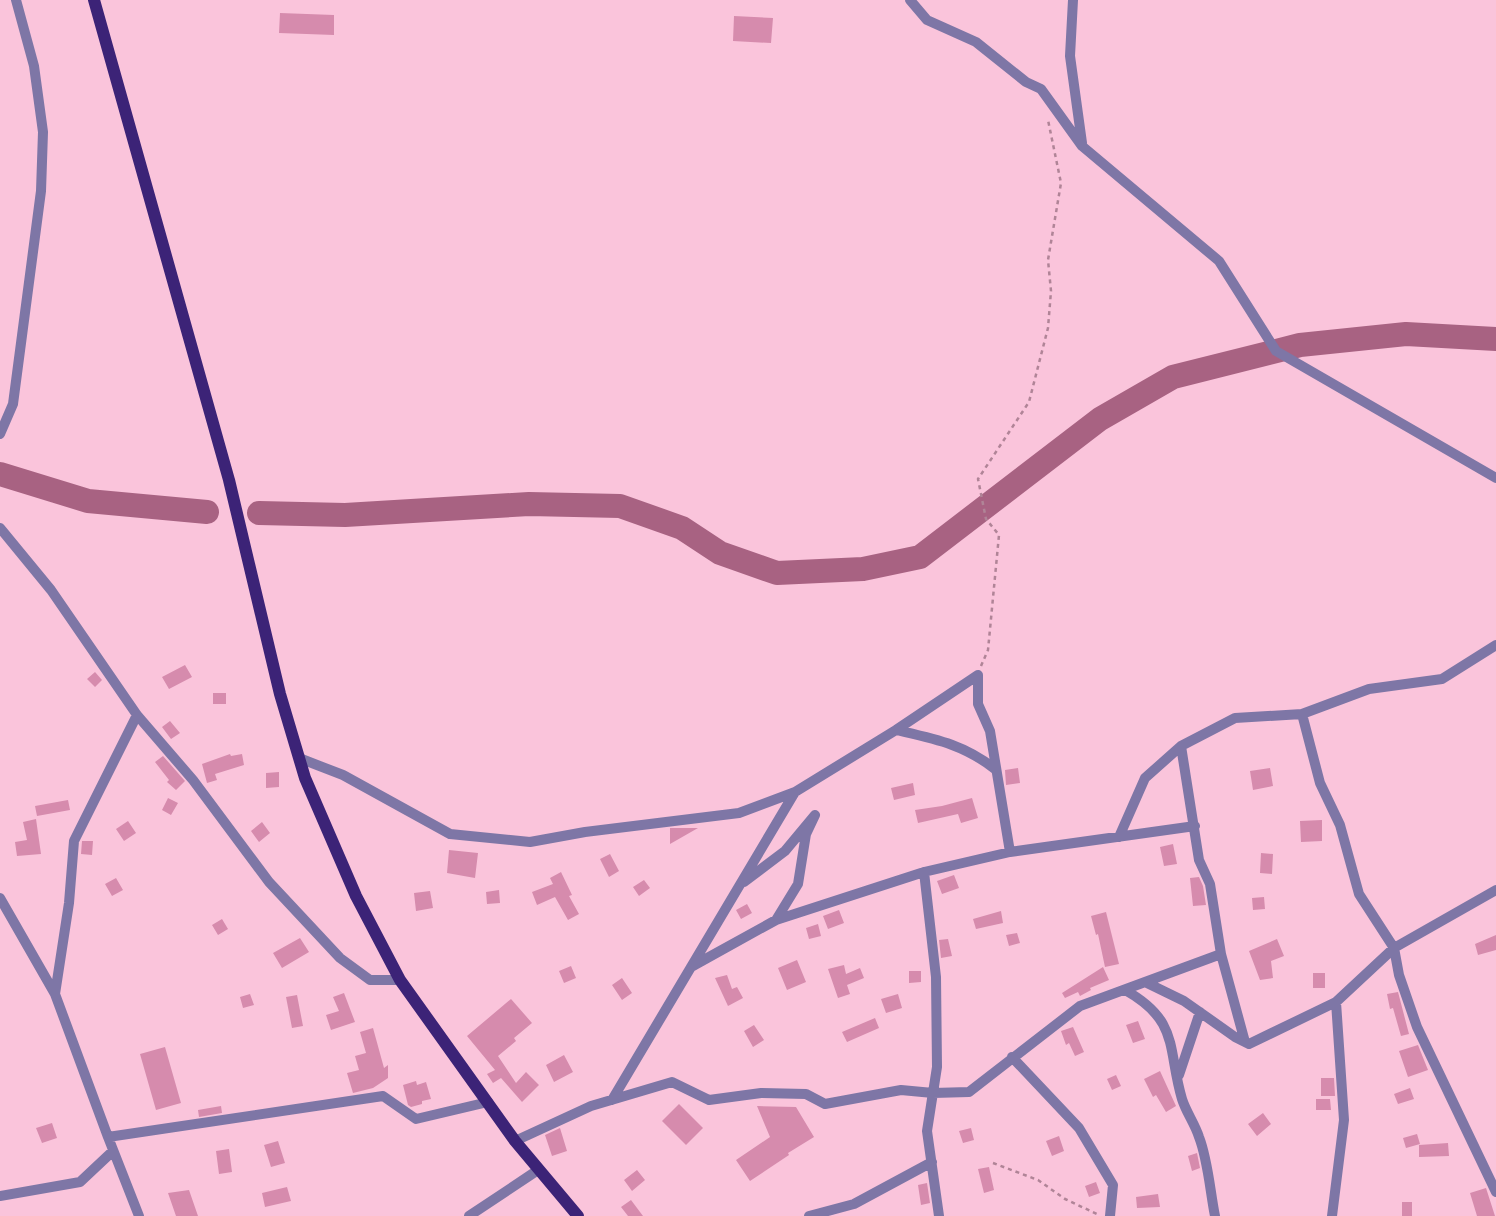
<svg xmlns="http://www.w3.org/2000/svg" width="1496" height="1216" font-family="Mulish,sans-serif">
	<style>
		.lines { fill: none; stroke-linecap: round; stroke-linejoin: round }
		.river { stroke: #a86282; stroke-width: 24 }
		.building { fill: #d68bad }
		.path { stroke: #b08497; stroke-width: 2.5; stroke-dasharray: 4 4; stroke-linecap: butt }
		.minor { stroke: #7e76a6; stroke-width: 10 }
		.tertiary { stroke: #7e76a6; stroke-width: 10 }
		.primary { stroke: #3c2377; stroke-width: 12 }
	</style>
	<rect width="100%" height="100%" fill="#fac4db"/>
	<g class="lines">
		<path class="river" d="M0 474 88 501 207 512
			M259 513 345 515 529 504 620 506 682 528 720 553 777 573 863 569 920 557 1100 419 1173 377 1300 345 1406 334 1496 339"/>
	</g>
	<path class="building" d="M280 13 334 15V35L279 33Z
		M734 16 773 18 771 43 733 41Z
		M185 665 192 677 169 689 162 677Z
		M95 672 102 680 95 687 87 679Z
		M213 693H226V704H213Z
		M170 721 180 733 171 739 162 727Z
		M230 754 231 756 242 754 244 765 215 774 217 780 207 783 202 764Z
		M163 756 185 781 176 790 167 782 169 780 155 762Z
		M1018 768 1020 783 1006 785 1005 770Z
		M1270 768 1273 786 1253 790 1250 771Z
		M279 772V787L266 788V773Z
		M913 783 915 795 894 800 891 788Z
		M168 798 178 803 171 815 162 810Z
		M972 798 978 818 961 823 958 814 918 823 915 810 942 806Z
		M68 800 70 810 37 816 35 806Z
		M36 819 41 854 17 856 15 842 27 840 23 822Z
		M1322 820V841L1301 842 1300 821Z
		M128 821 136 833 124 841 116 829Z
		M262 822 270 833 259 842 251 831Z
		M670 828H698L670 844Z
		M82 841H93L92 855 81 854Z
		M1173 844 1177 864 1164 866 1160 847Z
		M449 850 478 853 475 878 447 873Z
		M1261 853 1273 854 1272 874 1260 873Z
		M610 854 619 871 609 877 600 859Z
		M561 872 572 895 569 896 579 914 568 920 555 897 537 905 532 892 553 884 550 878Z
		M954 875 959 888 942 894 937 881Z
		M1199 877 1203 886 1206 905 1193 906 1190 878Z
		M116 878 123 890 112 896 105 884Z
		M644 880 650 888 639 896 633 887Z
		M499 890 500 903 487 904 486 892Z
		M430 891 433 908 416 911 414 893Z
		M1264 897 1265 909 1253 910 1252 898Z
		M747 904 752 913 741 919 736 910Z
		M839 910 844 923 828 929 823 916Z
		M1001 911 1003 923 976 929 973 919Z
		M1106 912 1119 964 1105 967 1098 934 1096 935 1091 916Z
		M222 919 228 929 218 935 212 925Z
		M818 924 821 936 809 939 806 928Z
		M1017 933 1020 943 1009 946 1006 935Z
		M1496 935V950L1478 955 1475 944Z
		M300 938 309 952 282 968 273 953Z
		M948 939 952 956 941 958 939 940Z
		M1277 939 1284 956 1271 961 1273 978 1260 980 1249 951Z
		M797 960 806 982 787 990 778 968Z
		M844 965 846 974 860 968 864 978 847 985 850 994 838 998 828 969Z
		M571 966 576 978 564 983 559 971Z
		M1103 967 1109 980 1090 988 1091 990 1080 996 1078 992 1065 998 1062 993Z
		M909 971H921V982L909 983Z
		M1313 973H1325V988H1313Z
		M727 975 732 989 737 987 743 998 728 1006 715 978Z
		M622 978 632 993 622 1000 612 985Z
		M1398 992 1409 1034 1401 1036 1393 1008 1390 1009 1387 994Z
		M344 993 355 1022 331 1030 326 1015 339 1011 333 997Z
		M250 994 254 1005 243 1008 240 997Z
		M898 994 902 1008 886 1013 881 999Z
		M297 995 303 1026 292 1028 286 997Z
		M511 999 532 1023 514 1038 516 1041 498 1056 516 1083 526 1072 539 1085 522 1102 501 1078 493 1083 487 1074 495 1070 467 1036Z
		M875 1018 879 1028 847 1042 842 1032Z
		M1138 1021 1145 1039 1133 1043 1126 1025Z
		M754 1025 764 1040 753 1047 744 1031Z
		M1073 1027 1084 1052 1075 1056 1069 1043 1066 1045 1061 1031Z
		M373 1028 384 1068 388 1065V1078L373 1088 353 1093 347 1073 359 1070 355 1056 366 1053 360 1032Z
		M1418 1045 1428 1070 1408 1077 1399 1051Z
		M165 1047 181 1103 156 1110 140 1054Z
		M564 1055 573 1072 554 1082 546 1065Z
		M1160 1071 1176 1106 1166 1112 1156 1095 1153 1097 1144 1079Z
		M1116 1075 1121 1086 1112 1090 1107 1079Z
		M1321 1078H1334L1335 1096H1321Z
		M416 1081 417 1085 426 1082 431 1099 422 1101V1104L411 1107 408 1105 403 1085Z
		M1410 1088 1414 1099 1398 1104 1394 1094Z
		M1316 1099H1330L1331 1110H1316Z
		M679 1104 703 1128 686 1145 662 1121Z
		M221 1106 222 1113 199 1117 198 1110Z
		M757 1106 796 1107 814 1137 788 1153 789 1155 750 1181 736 1160 770 1137Z
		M1263 1113 1271 1124 1257 1136 1248 1124Z
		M52 1123 57 1138 42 1143 36 1128Z
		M560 1128 567 1151 552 1156 545 1135Z
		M971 1128 974 1140 963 1143 959 1131Z
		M1417 1134 1420 1144 1406 1148 1403 1138Z
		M1059 1136 1064 1151 1052 1156 1046 1141Z
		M278 1141 285 1163 271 1167 264 1145Z
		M1448 1143 1449 1156 1419 1157V1145Z
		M229 1149 232 1172 219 1174 216 1151Z
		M1197 1153 1200 1168 1192 1171 1188 1156Z
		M989 1167 994 1190 984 1193 978 1169Z
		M637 1170 645 1180 632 1191 624 1180Z
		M1096 1182 1100 1193 1089 1197 1085 1186Z
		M927 1183 930 1203 921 1205 918 1185Z
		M287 1187 291 1201 265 1207 262 1193Z
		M1486 1188 1495 1216H1477L1470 1193Z
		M189 1190 198 1216H176L168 1193Z
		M1158 1194 1160 1207 1137 1208 1136 1197Z
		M631 1200 643 1216H628L621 1207Z
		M1402 1202H1412V1216H1402Z"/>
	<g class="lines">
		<path class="path" d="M981 666 988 650 999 535 986 519 978 479 1029 402 1048 328 1051 291 1048 260 1061 183 1048 120
			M993 1163 1038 1180 1065 1199 1099 1215"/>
		<path class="minor" d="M910 0 927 20 976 42 1026 82 1041 89 1082 146 1219 261 1276 351 1496 478
			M1073 0 1070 56 1082 143
			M0 434 13 404 41 191 43 132 34 66 16 0
			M0 528 51 590 137 715 193 780 269 882 340 958 370 980H400
			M978 675V704L990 731 1010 852
			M1302 714 1369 689 1442 679 1496 645
			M896 730C935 739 963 744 995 769
			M1181 746 1199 860 1210 884 1221 954 1245 1042
			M299 758 343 775 450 834 530 842 585 832 739 813 795 792
			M1119 837 1145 778 1181 746 1235 718 1302 714 1320 783 1340 825 1359 894 1394 948 1399 975 1417 1027 1496 1192
			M924 872 936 977 937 1067 927 1131 939 1216
			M744 882 785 851 815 815 806 834 798 884 776 920
			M0 898 55 994
			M691 967 776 920 924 872 1010 852 1195 826
			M1145 982 1221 954
			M1125 990C1180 1021 1167 1048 1182 1099 1186 1112 1195 1124 1199 1137 1208 1160 1210 1191 1215 1216
			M1012 1057 1079 1128 1113 1185 1110 1216
			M1179 1075 1200 1012
			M612 1100 795 792 896 730 978 675
			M108 1137 55 994 69 903 74 841 137 715
			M515 1141 591 1106 672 1082 709 1100 761 1093 806 1094 825 1104 901 1090 933 1093 969 1092 1080 1006 1145 982 1184 1001 1235 1037 1249 1044 1336 1002
			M0 1196 80 1182 113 1151
			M139 1216 108 1137 383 1096 416 1119 488 1102
			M809 1216 854 1204 932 1162
			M1332 1216 1344 1120 1336 1002 1394 948 1496 890"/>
		<path class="tertiary" d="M469 1216 538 1170"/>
		<path class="primary" d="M94 0 229 480 280 694 305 778 356 896 400 980 515 1141 578 1216"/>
	</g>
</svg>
